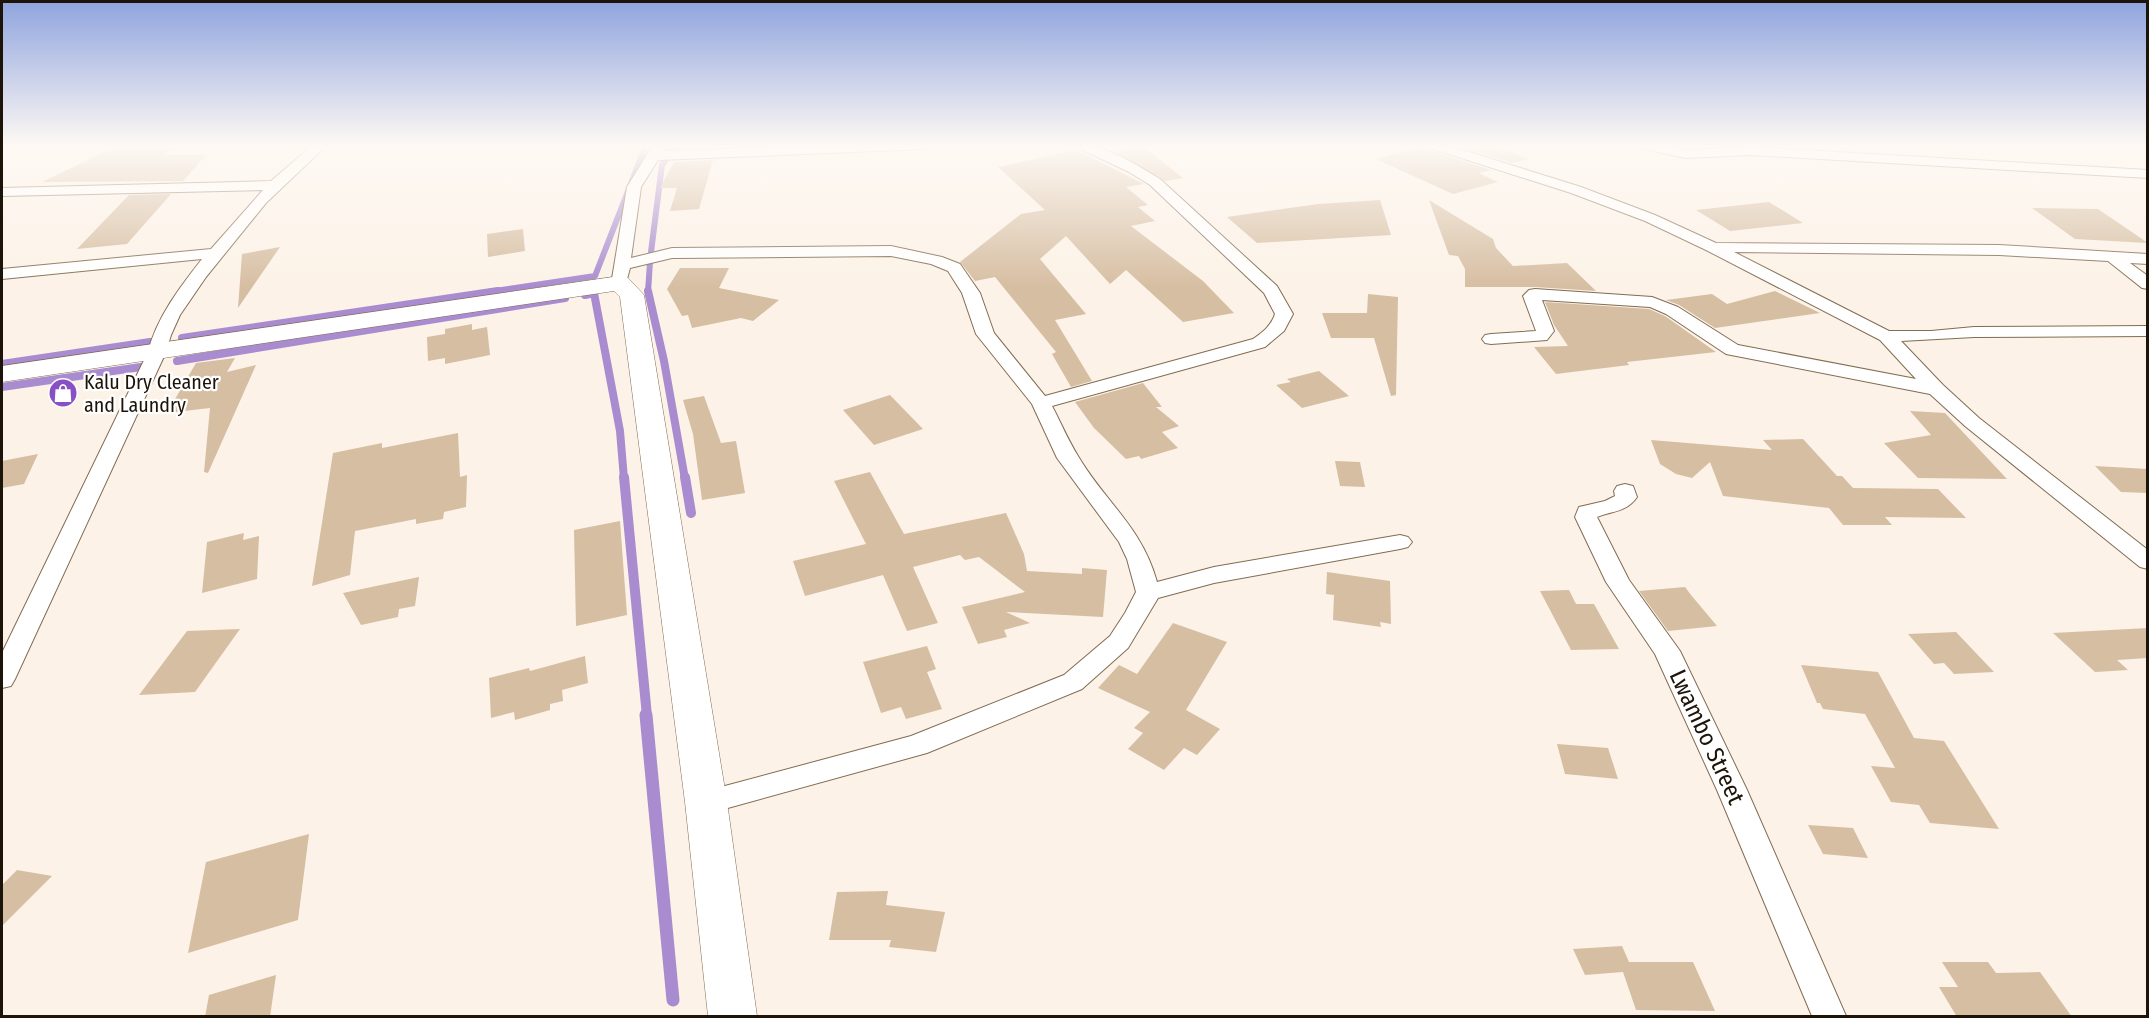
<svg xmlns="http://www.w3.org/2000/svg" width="2149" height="1018" font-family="'Fira Sans Condensed',sans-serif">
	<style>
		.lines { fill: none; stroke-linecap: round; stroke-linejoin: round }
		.stream-far3 { stroke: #a98ccf; stroke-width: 6 }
		.stream-far2 { stroke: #a98ccf; stroke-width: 8 }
		.stream-far1 { stroke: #a98ccf; stroke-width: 10 }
		.stream { stroke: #a98ccf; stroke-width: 13 }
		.building { fill: #d6bea2 }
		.street-casing { stroke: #826c52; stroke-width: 2 }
		.secondary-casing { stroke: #826c52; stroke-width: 1 }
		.street { fill: #fff; fill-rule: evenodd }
		.secondary { fill: #fff; fill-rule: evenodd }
		.labels { text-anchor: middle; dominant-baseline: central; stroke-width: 4.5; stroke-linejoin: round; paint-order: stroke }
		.poi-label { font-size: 20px; fill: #1c1309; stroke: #fff; text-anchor: start }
		.near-street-label { font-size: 24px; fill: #1c1309; stroke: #fff }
	</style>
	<rect width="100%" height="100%" fill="#fcf2e7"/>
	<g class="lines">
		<path class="stream-far3" d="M651 252 662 165 676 145
			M488 292 595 276 646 145
			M648 292 650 262"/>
		<path class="stream-far2" d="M648 291 664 361 685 479
			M585 295 594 293 620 431 624 479
			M182 338 498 291
			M177 361 565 298
			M2 364 150 342
			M2 387 141 367"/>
		<path class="stream-far1" d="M624 477 647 716
			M685 477 691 513"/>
		<path class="stream" d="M646 715 673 1000"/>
	</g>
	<path class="building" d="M119 145H180L164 155H206L183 181 42 182Z
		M1133 145H1141L1183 178 1165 181 1114 151Z
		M1453 145H1490L1528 159 1513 163Z
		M1426 146 1429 150 1491 170 1479 173 1498 182 1453 194 1376 159Z
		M1076 150 1144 184 1126 187 1148 205 1138 207 1155 221 1131 226 1203 281 1234 313 1183 322 1126 270 1110 284 1066 236 1040 259 1086 314 1055 320 1092 381 1071 387 1052 354 1056 352 995 277 975 281 960 262 1021 214 1045 210 998 167Z
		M713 160 699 209 670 211 677 188H660L674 162Z
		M171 194 127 244 77 249 129 195Z
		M1380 200 1391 235 1257 243 1227 217 1318 204Z
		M1429 200 1493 239 1496 248 1513 266 1567 263 1596 291 1535 287H1465V269L1458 256 1449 255Z
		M1769 202 1803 223 1730 231 1696 210Z
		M2032 208 2098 209 2148 243 2075 239Z
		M523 229 525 251 488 257 487 234Z
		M280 247 238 308 242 254Z
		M680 268H729L719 288 779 300 753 321 741 318 692 328 688 315 682 316 667 289Z
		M1775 291 1820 313 1715 328 1679 305 1666 300 1712 294 1727 304Z
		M1368 294 1398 297 1396 395 1391 396 1374 338H1331L1322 313H1367Z
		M1545 302 1649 309 1665 316 1716 352 1627 362 1629 365 1556 374 1534 347 1568 346 1554 325Z
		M472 324V330L487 327 490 355 445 364V358L428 361 427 337 445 334V329Z
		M235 358 227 372 256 365 208 473 204 472 210 408 167 413 196 363Z
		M1319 371 1349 396 1302 408 1276 385 1291 382 1287 379Z
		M1143 383 1162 407H1156L1179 426 1162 432 1178 448 1141 459 1139 456 1126 459 1094 428 1075 402Z
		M890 395 923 429 874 445 843 410Z
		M704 396 721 443 736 441 745 493 702 500 693 434 683 400Z
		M1910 411 1945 413 2007 479 1918 478 1884 443 1931 435Z
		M458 433 460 477 467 475 466 507 444 512 443 519 416 524V519L355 531 350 575 312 586 333 453 382 443V448Z
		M1803 439 1837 476H1842L1853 488 1938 489 1966 518 1885 517 1892 525H1843L1829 508 1723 496 1710 462 1692 478 1676 474 1660 464 1651 440 1772 450 1763 440Z
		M38 454 24 484 2 488V461Z
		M1335 461 1360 462 1365 487 1340 486Z
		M2095 466 2148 469V493L2121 492Z
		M870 472 904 534 1006 513 1024 554 1027 571 1082 574V568L1107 570 1103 617 1006 612 1030 623 1004 630 1007 637 978 644 962 607 1025 592 979 557 965 560 960 555 913 567 938 623 907 631 883 575 805 596 793 561 866 544 834 481Z
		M620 521 627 615 576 626 574 530Z
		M244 533 243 540 259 536 257 579 202 593 207 542Z
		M1327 572 1390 581 1391 624 1380 622 1381 627 1333 620 1334 595 1326 594Z
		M419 577 415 606 399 609 398 617 361 625 343 593Z
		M1685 587 1691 595 1717 626 1668 631 1639 591Z
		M1569 590 1576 604H1594L1619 649 1571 650 1540 591Z
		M1173 623 1227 642 1186 710 1220 729 1197 755 1184 748 1164 770 1128 749 1143 733 1134 728 1150 712 1098 688 1119 665 1137 674Z
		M2148 628V658L2117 660 2128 670 2095 672 2053 633Z
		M240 629 195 692 139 695 187 631Z
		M1956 632 1994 672 1954 674 1944 663 1934 664 1908 634Z
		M927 646 936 669 927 672 942 709 906 719 901 707 881 713 863 662Z
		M585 656 588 683 562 690 563 701 550 704V710L515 720 514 712 491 718 489 678 529 668 530 671Z
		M1801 665 1878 672 1914 738 1944 741 1999 829 1930 823 1919 805 1891 802 1871 766 1895 768 1865 714 1823 709 1820 703H1817Z
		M1557 744 1608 748 1618 779 1565 774Z
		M1808 825 1853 828 1868 858 1823 854Z
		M309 834 298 920 188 953 206 862Z
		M17 870 52 876 2 926V885Z
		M888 891 886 905 945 912 936 952 889 947 891 940H829L837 892Z
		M1622 946 1629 962H1693L1715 1011 1636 1010 1623 972 1585 975 1573 949Z
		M1942 962H1988L1996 973 2040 972 2072 1017H1957L1939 987H1958Z
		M276 975 270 1017H205L209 995Z"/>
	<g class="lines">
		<g class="street-casing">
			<path id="street" d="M313 145H327L266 203 206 277 180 315 171 335 166 352 15 679 11 686 2 688V653L148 352C157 317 180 287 202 259L2 279V269L211 249 263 190 2 196V188L271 181Z
				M653 145H666L663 151 835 145H931L925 149 658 160 641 187 631 258 672 248 891 246 942 257 960 264 980 293 994 333 1045 396 1253 339C1263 332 1271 326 1275 314L1264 293 1150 185 1129 172 1072 145C1102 142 1135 164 1160 179L1277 286 1293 314 1284 331 1265 347 1052 406C1061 423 1068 440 1078 456 1105 502 1142 527 1157 582L1214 567 1400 535 1408 537 1412 542 1408 547 1400 549 1214 583 1158 598 1128 648 1082 689 927 753 706 814 695 810 691 802 695 794 911 736 1064 675 1110 636 1125 613 1136 592 1127 559 1119 542 1057 458 1032 404 976 334 962 293 948 271 931 264 891 256 672 258 630 268 626 283H614L612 279 627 187Z
				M1428 145H1447L1581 187 1655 215 1716 243 1999 245 2148 254V264L2130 263 2148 276V289L2142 288 2108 261 1999 255 1734 252 1889 331H1931L1974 327 2148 326V336L1974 337 1901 341 1943 385 1979 418 2148 550V569L2140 567 1965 426 1930 394 1726 354 1666 314 1650 307 1542 300 1554 331 1547 340 1491 344 1485 343 1482 339 1485 335 1491 334 1536 331 1523 296 1529 290 1535 289 1652 297 1678 307 1738 345 1916 379 1880 340 1706 250 1645 221 1571 193 1430 148Z
				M1637 145H1661L1686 150 1752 147 2148 170V178L1752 155 1686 158 1639 148Z
				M1625 484 1633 486 1637 497C1627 512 1612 511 1597 517L1629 580 1680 651 1747 790 1846 1016H1812L1717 790 1655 654 1606 582 1575 517 1579 507 1605 501 1615 496 1614 491 1617 486Z"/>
		</g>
		<g class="secondary-casing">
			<path id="secondary" d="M620 276 628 278 644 295 727 802 757 1016H708L685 802 620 297 614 291 2 382V366Z"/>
		</g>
		<use href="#street" class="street"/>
		<use href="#secondary" class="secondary"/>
	</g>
	<linearGradient id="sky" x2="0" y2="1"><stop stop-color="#8fa4de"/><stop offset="0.51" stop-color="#fef9f4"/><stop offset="1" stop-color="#fef9f4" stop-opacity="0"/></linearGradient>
	<rect width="2149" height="287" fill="url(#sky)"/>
	<defs>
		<g id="shop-disc" transform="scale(1.5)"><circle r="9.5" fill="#894fc5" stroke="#fff"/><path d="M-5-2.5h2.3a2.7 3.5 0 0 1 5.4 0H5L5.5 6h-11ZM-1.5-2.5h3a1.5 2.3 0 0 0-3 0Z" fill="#fff"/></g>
	</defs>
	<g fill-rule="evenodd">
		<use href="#shop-disc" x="63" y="393"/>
	</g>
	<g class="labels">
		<g class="poi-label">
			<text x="84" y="382">Kalu Dry Cleaner<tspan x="84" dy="23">and Laundry</tspan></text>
		</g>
		<g class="near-street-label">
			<text transform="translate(1707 737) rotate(65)">Lwambo Street</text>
		</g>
	</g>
	<rect width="2149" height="1018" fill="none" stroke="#1c1309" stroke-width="6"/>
</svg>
